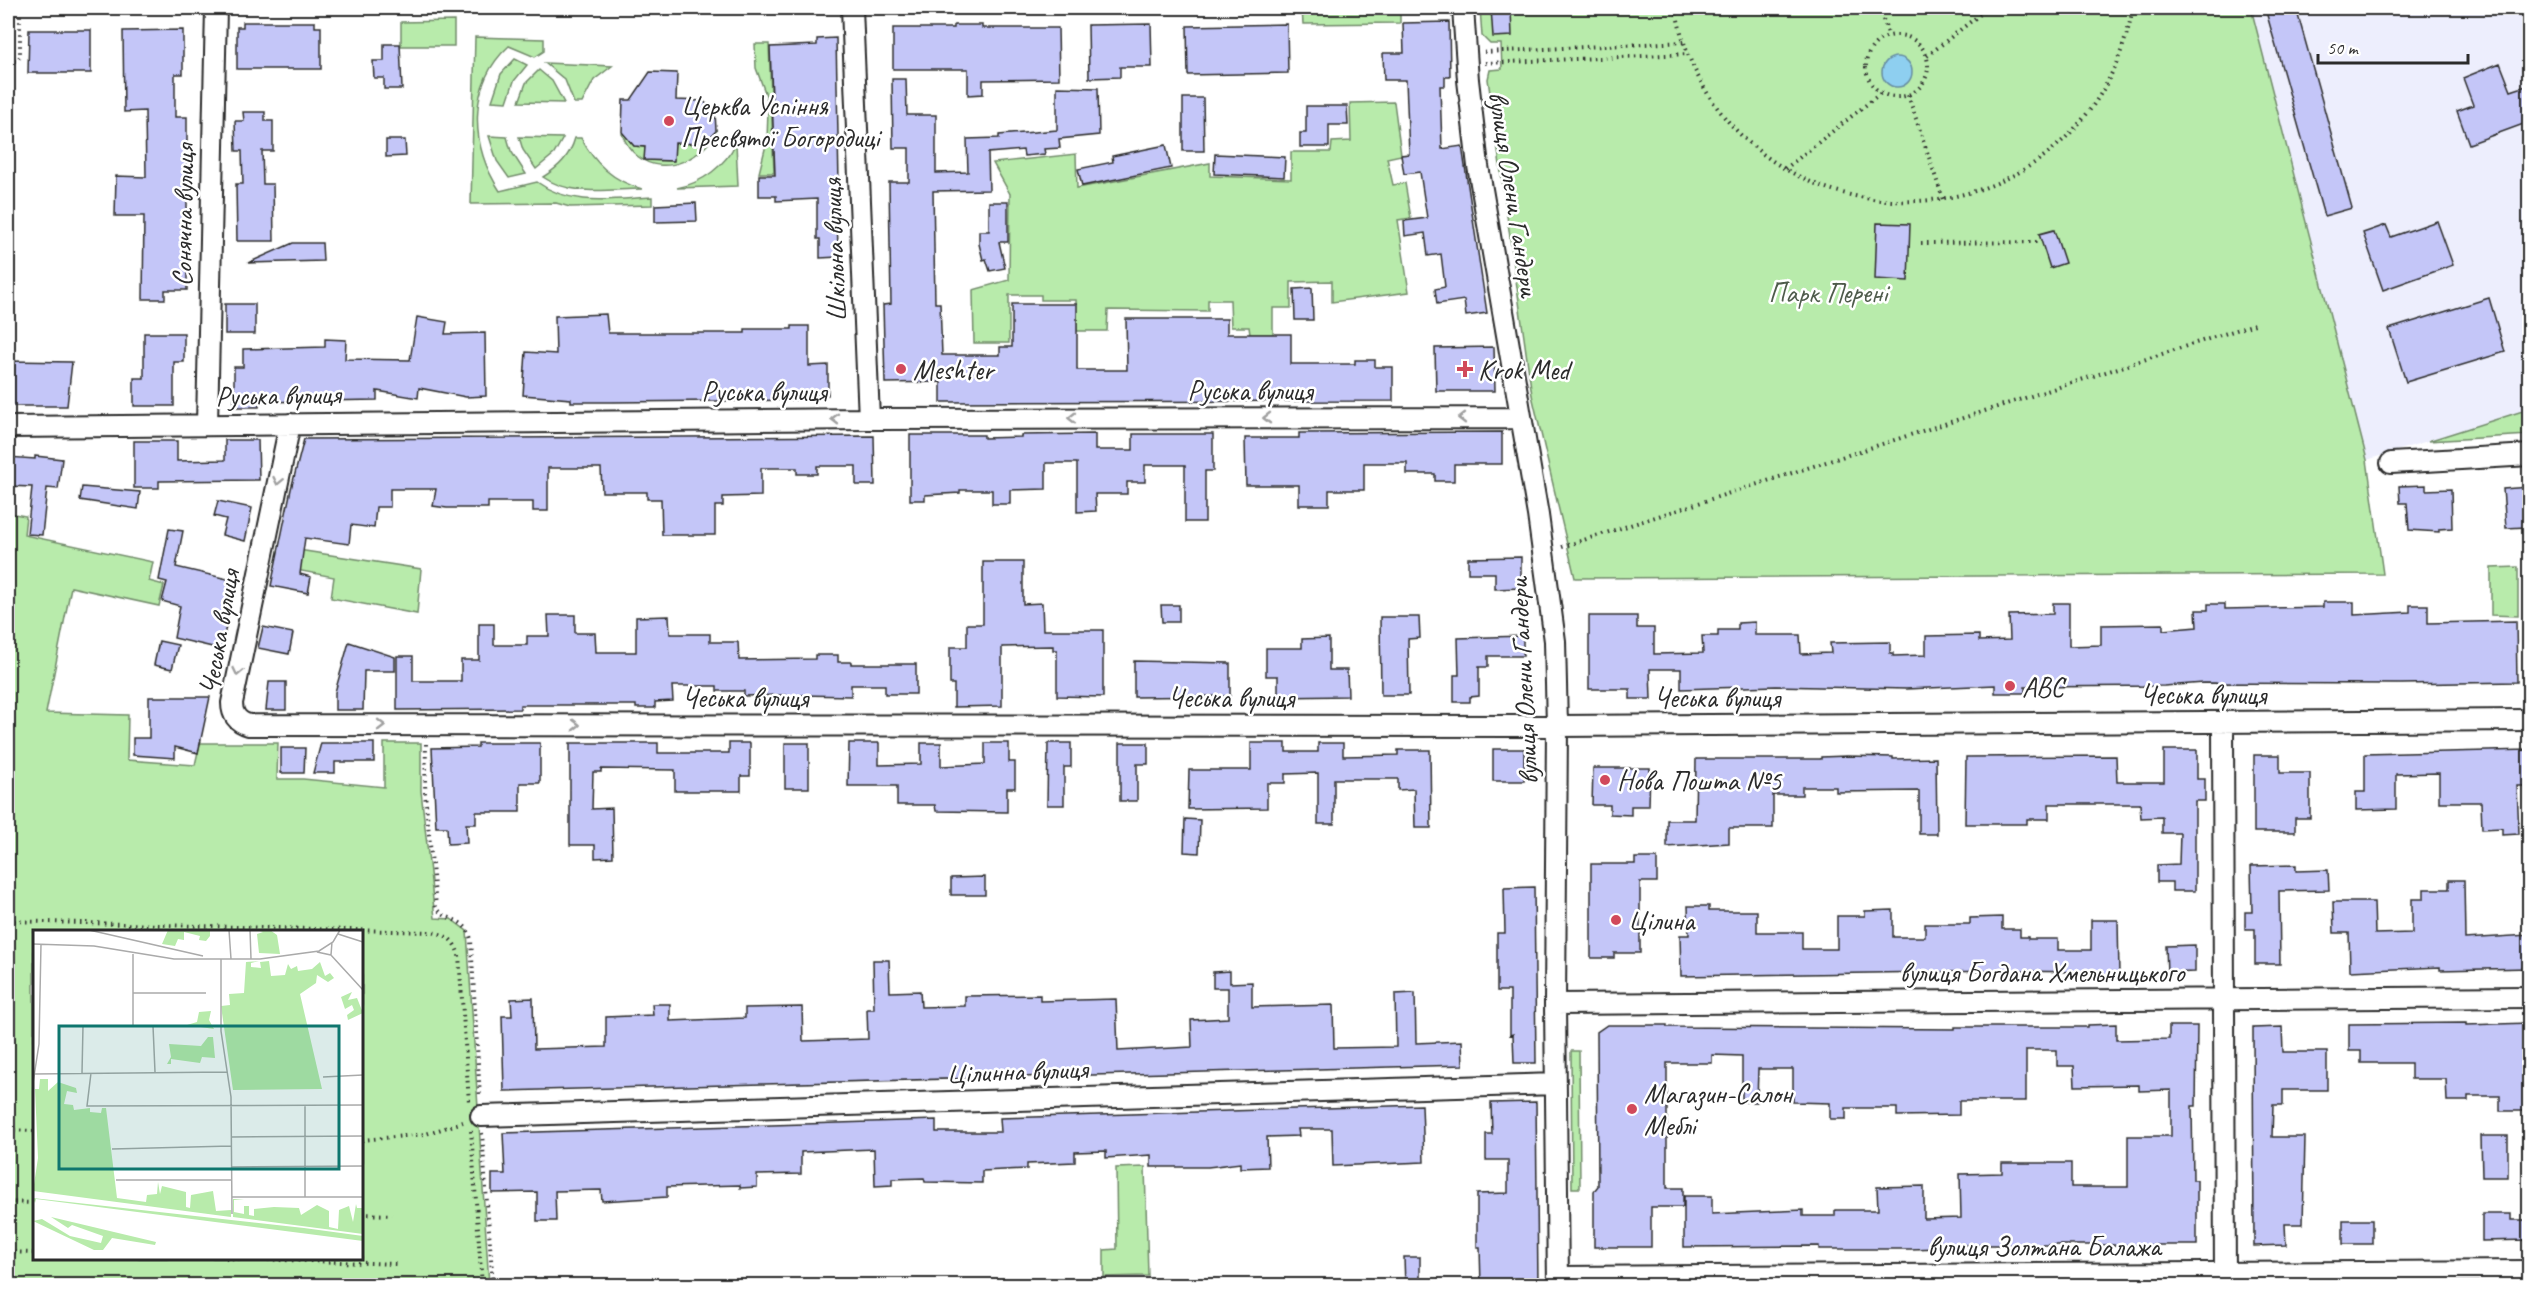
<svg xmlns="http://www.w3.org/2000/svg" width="2537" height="1293" font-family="Caveat,sans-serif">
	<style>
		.built { fill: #edeefd }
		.green { fill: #b8ebab; stroke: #728b6b; stroke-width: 1.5; fill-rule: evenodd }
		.water { fill: #8ecff0; stroke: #668da1; stroke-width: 1.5 }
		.building { fill: #c4c6f8; stroke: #2b2b2b; stroke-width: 1.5 }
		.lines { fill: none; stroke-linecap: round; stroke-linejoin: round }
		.street-casing { stroke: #2b2b2b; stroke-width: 24 }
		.path { stroke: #2b2b2b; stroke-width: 4; stroke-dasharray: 1.5 4.5; stroke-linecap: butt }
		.street { stroke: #fff; stroke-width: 20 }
		.oneway { stroke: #a0a0a0 }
		.poi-dot { fill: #d1495b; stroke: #fff; stroke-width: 2 }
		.labels { text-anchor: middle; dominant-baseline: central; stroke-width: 5; stroke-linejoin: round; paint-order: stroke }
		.poi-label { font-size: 28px; fill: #2b2b2b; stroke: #fff; text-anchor: start }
		.street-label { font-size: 28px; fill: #2b2b2b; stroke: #fff }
		.park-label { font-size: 28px; fill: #4e5b4b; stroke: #fff }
		.inset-road { fill: none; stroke: #aaa; stroke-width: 1.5 }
		.view { fill: #0f766e; fill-opacity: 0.15; stroke: #0f766e; stroke-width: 3 }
		.inset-edge { fill: none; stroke: #2b2b2b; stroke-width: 3 }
	</style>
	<rect width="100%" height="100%" fill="#fff"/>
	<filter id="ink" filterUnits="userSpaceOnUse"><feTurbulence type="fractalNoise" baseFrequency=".0167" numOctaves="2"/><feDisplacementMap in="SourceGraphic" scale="12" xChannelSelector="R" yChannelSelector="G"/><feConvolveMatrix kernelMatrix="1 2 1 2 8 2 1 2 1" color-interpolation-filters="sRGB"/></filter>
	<g filter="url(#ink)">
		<path class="built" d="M2251 8H2529V409L2367 460Z"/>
		<path class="green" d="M1302 8H1400V23L1303 24Z
			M1480 8H2251L2367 460 2383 574 1575 578 1532 395 1488 79 1490 70 1502 69 1501 44H1490L1482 36Z
			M454 21V46H401V22Z
			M475 37 544 39V51L535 57 509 46C467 84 470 146 500 191L537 182C571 207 613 199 652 197V205L570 207 556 203 471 204Z
			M755 44H769L774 173H759L767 141 768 109 766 95 756 68Z
			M515 59 527 65 514 81 507 102 492 101 501 74Z
			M545 63 612 66 594 80 582 103H574L565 80Z
			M539 70 552 81 564 103 519 102 526 83Z
			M1394 102 1401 155 1387 158 1393 185 1405 183 1411 218 1398 220 1409 292 1332 302V281L1291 282V308H1273V334H1250L1249 327H1231L1230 300H1208V311L1108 310 1107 331H1077L1076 300H1041V295H1009V343H974L973 290 1009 280 1010 194 993 163 1076 154 1077 188 1210 163V176L1291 179V152H1331L1332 142 1351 141 1350 103Z
			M716 131C715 137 710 141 706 146 678 174 637 173 622 134H629V140L634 146 645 147V160L673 161 675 143 703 144Z
			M489 136 507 137 511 151 526 174 509 178 497 161Z
			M519 137 563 138 554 154 536 169 523 150Z
			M575 138H581C595 164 613 181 642 189 610 189 571 197 543 177 559 167 570 156 575 138Z
			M736 143 738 186 677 188C702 183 725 166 736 143Z
			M2529 409V435L2428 441Z
			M8 513 26 516 24 535 153 562 149 581 164 585 159 606 71 587 46 713 128 715 127 760 195 765 200 743H278L277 779H303L384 787V743H421V791L435 918 451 919 467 931 489 1285H8ZM34 932H362V1258H34Z
			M279 547 421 569 417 614 331 598 334 577 275 566Z
			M2518 567V616L2491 615V568Z
			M1571 1051H1579L1580 1188H1572Z
			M1145 1167 1148 1276 1104 1277V1250L1117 1249 1116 1168Z"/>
		<path class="water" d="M1882 72a15 15 0 1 1 30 0a15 15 0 1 1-30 0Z"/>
		<path class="building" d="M1491 8H1511L1512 36 1493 37Z
			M2265 8H2296L2352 208 2324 216Z
			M243 22H315V27H321V69H237V27H243Z
			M1449 22 1450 77H1445V86H1440L1442 149 1462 146 1487 313 1466 316 1464 300 1437 304 1435 289 1445 287 1441 254 1428 256 1425 233 1405 236 1404 221 1427 218 1420 172 1404 174 1401 155 1409 154 1406 80H1384L1383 53H1404L1403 23Z
			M1151 24 1152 67H1120V77L1089 78 1088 25Z
			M1287 24 1288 73 1188 75 1187 26Z
			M954 25H982V28H1058L1059 79 983 80V94L968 95V69H893V28H954Z
			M29 30H91V73H28Z
			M183 30V74H175V117H187V290H165V299H143L144 216H115L116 176 146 177 145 111 124 112 123 31Z
			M836 38 839 184 837 201 838 257 820 258V239H817V199L776 201V196H759V175H775L770 47 817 45V39Z
			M384 44H400L402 89H384V78H374L373 61H384Z
			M2500 63 2511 91 2529 85V122L2469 144 2457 111 2473 105 2463 78Z
			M650 72 677 73 676 100 703 101 715 111 716 131 703 144 675 143 674 161 644 160 645 147 634 146 622 132 623 100H631Z
			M892 79H906L907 115H936V173L968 172 967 139 999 138V135L1057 130V87L1098 88 1099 135 1059 139 1060 148 1044 149 1045 154 1024 156 1023 150 988 153 989 190 933 191 935 303H940L942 355H1000V347H1012V304H1077V370H1127L1126 319H1227V334H1291V364H1355V360H1375V367H1393V401L941 402V382L885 383 883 305 891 304 889 182H909V148H893Z
			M1183 98H1203L1204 151H1183Z
			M1306 106H1347L1348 125H1329V147H1300V133H1306Z
			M243 112H265V121H273V151H262L263 184H273L274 241H237L236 184H243L242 151H236L235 121H244Z
			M386 140H405L406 156 386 157Z
			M1166 145 1171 168 1082 186 1078 169 1113 162 1112 156Z
			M1215 154 1285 157 1284 177 1214 174Z
			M989 202H1008V242H999L1005 268 990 271 986 259 983 260 979 244V231H989Z
			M696 203 697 221 655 222V205Z
			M2437 221 2453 265 2383 290 2363 233 2386 225 2391 237Z
			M1877 223 1910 224 1908 281 1875 279Z
			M2054 230 2065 263 2050 268 2039 234Z
			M293 243H322L323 261 248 263Z
			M1312 288 1313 320H1295L1294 289Z
			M2489 298 2505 352 2406 382 2389 329Z
			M225 304H255V334H225Z
			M606 314 608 333H745V329H792V326H809V366L828 365V395H812V400L612 402H571V399L523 395 526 352 556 354 555 316Z
			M417 317 447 322 445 334 485 333 486 396 466 397 419 388 418 398 377 391V400L259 402V407H234V367H243V349L325 347V339L346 340 345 359 410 360Z
			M144 333H184V362H174V406H134V378H144Z
			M1494 347 1495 391H1436L1435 348Z
			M8 361 72 362 67 406H8Z
			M1502 432V464H1454V481H1435V474H1407V463H1364V490H1329V505H1299V485H1246L1245 438H1299V433Z
			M1095 434V450H1133V434H1213V471H1205V522H1185V465H1145V482H1127V494H1095L1096 511 1077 512V463H1046V489L1010 490V504H992V490H960V493L925 495V500H910V435H984V438L1021 437V435Z
			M874 436 875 485H856V466H817V474H797V468H761V496L723 497V506H715V535H662L661 499H647V492H602L601 468H548V511H533V502H488V508H447L433 506 436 489H390V507H376L374 528 351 525 349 544 305 538 300 574 311 577 308 593 271 586 291 489 304 439Z
			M225 440H258L259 480 159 481V488H134V441H177V461L225 460Z
			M35 456 62 459 58 489 47 488 42 535 27 534 32 487 8 486V457L35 459Z
			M2426 485V490L2451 489 2452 528 2439 529V532L2409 530 2407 503H2400L2399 486Z
			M82 487 140 492 138 509 80 500Z
			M2529 487V510H2525L2526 527 2506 528 2503 489Z
			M218 501 252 508 245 541 222 535 226 519 214 516Z
			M169 529 183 531 176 567 236 581 221 649 174 638 180 606 162 601 167 582 159 580Z
			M1521 557V588L1495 589V573H1468V558Z
			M983 562H1023V604L1042 603 1043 630H1103V697L1057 696V650H1053V646L1002 647V706L954 707V684H950V647H967V624H983Z
			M2323 602H2354V615L2410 612V605H2428V623L2516 621 2517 682 2401 684 2204 683 2164 686 2025 687V693H1995V685L1906 689 1776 686 1681 689V669H1650L1651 699H1630V689H1589V616H1637V628H1654V654L1703 653 1702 636H1718V630H1738V623L1755 622V635H1800L1801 654 1831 653 1830 643 1890 642V653H1893V656L1926 655V636L1979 635V641L2010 640 2009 615 2053 614V603H2069V646L2101 645V625L2163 624V630L2197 627 2196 610H2208V604H2225V609L2323 607Z
			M1161 605H1179V622H1162Z
			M548 615H575V633H595L596 652H636V617L669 616 670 634H710V642H738L739 660 815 659V655H838V662H851V664H916V694H885V685H851V696L802 695V698H786V695L744 696V691H717V686H672L673 701 655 702V708H636V705H520V709L397 710V656H413V681H461V660H479V624H494V645H527V636H549Z
			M1380 617H1419L1420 638 1408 639 1409 695H1381Z
			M263 627 293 633 289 654 258 648Z
			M1523 636V656H1488V667H1479V696L1470 697V702H1454V675H1459L1458 638Z
			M1329 638V670H1347L1348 696 1278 697V676H1266V648H1302V639Z
			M159 641 178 645 172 669 154 665Z
			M349 642 395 657V671H364L363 710H335V692Z
			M1134 661 1230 663V696L1134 697Z
			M269 682H286V710H266Z
			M149 697H210L198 753 175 747V758L133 755V738H149Z
			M321 743H374V762H335V773H313Z
			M478 743H540V783H520V812H476V824H466L467 843 448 844 447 827H436L432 748 478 747Z
			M570 743H658V753H729V743H750V776H741V791H675V770L601 769V772H593L592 809 612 808 613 857 595 858V845H570Z
			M785 743H809V788H785Z
			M849 743H879V765L921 764V743H941V766L985 764V743H1009V762H1015V788H1007V812L936 811 935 805H897V786H848Z
			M1048 743H1071V767H1064V805H1047Z
			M1120 743H1148V764H1137V801H1120Z
			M1251 743H1286V752H1318V743H1343V756L1398 755V750H1430L1431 828H1415L1414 789 1398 790V779H1334V824H1318V773L1285 774V783H1267V808L1188 809 1189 770H1251Z
			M281 748H305L304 773H281Z
			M1493 749H1524V781H1493Z
			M2164 750H2197V779H2205V801H2195V891H2172V882H2157V865L2179 864 2180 833H2162V817L2141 818 2140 804H2049V819H2027V824H1965L1966 757 2116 756 2117 782H2164Z
			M2529 750V786H2517L2519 834 2502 835V828L2482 829 2481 802H2439V773L2396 774V809L2356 810V792H2365V754Z
			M2254 755H2280V773H2310V818H2295V832H2254Z
			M1847 756 1893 757V759L1936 758 1937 834H1919V791L1836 792V787H1802V795H1773V828H1729V843L1667 847V820H1695L1696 759H1821V757Z
			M1593 768H1650L1649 806H1631V815L1610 814V805H1592Z
			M1185 819 1200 820 1199 853 1184 852Z
			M1635 858H1657V882H1640V953H1614V958H1591V864H1635Z
			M2296 865V871L2328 870 2329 890 2279 891 2280 964H2255V929H2245V912H2252L2251 866Z
			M985 877V895H951V878Z
			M2449 880H2464L2465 939 2529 935V968L2440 970V967L2350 971 2349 933H2334L2333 902H2374L2375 934 2412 933V899H2424V889H2449Z
			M1534 887 1536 1063H1514L1513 1034 1510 1035V991H1497V933H1505L1504 888Z
			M1688 906H1709V911H1757V932H1802V949H1837V916H1865V911L1893 910V937H1925V924H1970V918L2002 917V929H2020V937H2028V939H2058V950H2091V920H2118L2119 975H2092V972L2001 971 1681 976 1680 935H1689Z
			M2195 945V972L2167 973 2166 946Z
			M873 960H889L890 992 920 991 921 1007 965 1006V996L1040 995V1001L1116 999 1118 1051 1192 1047 1191 1020 1228 1018V988H1213V972L1230 971V983L1252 982V1007L1333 1005 1334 1048 1396 1047 1395 994 1415 993 1416 1043 1462 1041 1463 1065 504 1091 502 1016H512L511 999 533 998 534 1049 606 1047V1017L653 1015 652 1004H670V1021L745 1018V1008L802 1007 803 1041 868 1039 867 1009H874Z
			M2466 1023V1025L2529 1023V1111H2500V1096H2468V1101H2447L2446 1079H2411V1063H2361V1051H2349V1024Z
			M2116 1024V1040L2169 1039V1026H2197L2196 1106H2192L2193 1180H2197V1245H1938V1248L1911 1249H1819V1246L1684 1247V1196H1712V1214L1803 1210V1216H1835V1210H1878L1877 1187 1924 1186V1219L1961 1218 1960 1174 2002 1173V1163H2071V1187H2128V1136H2171V1090L2139 1091V1085L2075 1086 2074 1066H2057V1050H2026V1101H1959V1115L1897 1116V1108H1846V1119H1830V1103L1793 1102V1069H1758L1757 1102H1742V1056L1712 1055V1063H1667V1188H1683V1207H1651V1247H1594V1191L1598 1186 1597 1032 1607 1025H1667V1027L1955 1029V1027H2088V1025Z
			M2282 1027 2283 1052H2327V1090H2283V1105H2273L2272 1137H2305L2303 1224H2285L2286 1245 2254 1246 2253 1028Z
			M1536 1102 1538 1286H1481L1480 1247H1477V1194L1508 1193V1160H1486V1134H1492L1491 1103Z
			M1422 1105 1424 1162 1333 1166 1332 1129H1298L1299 1136 1267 1137 1268 1167 1240 1168V1163L1208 1167H1151V1155L1106 1158V1151L1075 1152V1162L1027 1164V1169L982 1171V1183L925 1182 924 1178 892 1179V1185L875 1186 874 1149 801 1152V1174L757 1175V1187L740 1188V1185L667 1187V1197L602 1201 601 1190 555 1191 556 1221H537V1192L492 1193V1174H505L503 1133 936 1120V1132H1001L1000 1118Z
			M2481 1136H2508V1177H2482Z
			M2482 1214H2511V1220H2529V1240L2482 1241Z
			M2343 1220H2372V1244H2343Z
			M1404 1257H1420V1286H1405Z"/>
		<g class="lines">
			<g class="street-casing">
				<path id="street" d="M852 8 869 419
					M1463 8 1468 80 1478 166 1538 515 1555 641 1557 726 1555 1004 1558 1286
					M290 424 232 703C232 714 237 722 249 725L1557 726 2530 720
					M207 425 216 8
					M8 427 869 419 1520 418
					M2391 463 2530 455
					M2223 722 2225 1286
					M1555 1004 2530 997
					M481 1116 1555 1084
					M1558 1277 2530 1271"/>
			</g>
			<path class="path" d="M1676 8C1683 57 1708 104 1744 138 1836 225 1988 223 2075 128 2106 94 2124 53 2133 8
				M1879 8 1889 36
				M1866 66a31 31 0 1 1 62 0a31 31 0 1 1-62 0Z
				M1484 52 1684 42
				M1927 56 1988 8
				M8 61H16L20 57V8
				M1485 63 1689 54
				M1908 95 1943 199
				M1785 169 1881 93
				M1921 243 2040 242
				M1562 547 2258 323
				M426 744 425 793 436 906C444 923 466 915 471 940L480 1098
				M8 921 430 932C447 934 454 940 459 955L469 1102
				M8 1130 34 1131
				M471 1131 482 1286
				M482 1133 493 1286
				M362 1140 426 1134 463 1122
				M8 1202 34 1203
				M362 1214 392 1215
				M8 1252 34 1253
				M226 1258 397 1264"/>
			<use href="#street" class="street"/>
		</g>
		<defs><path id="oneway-chevron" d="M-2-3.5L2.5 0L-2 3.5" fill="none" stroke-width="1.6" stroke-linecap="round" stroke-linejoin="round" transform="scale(1.5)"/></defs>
		<g class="oneway">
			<use href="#oneway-chevron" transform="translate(1072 418) rotate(180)"/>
			<use href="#oneway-chevron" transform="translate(1267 418) rotate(180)"/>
			<use href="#oneway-chevron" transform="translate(1462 418) rotate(180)"/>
			<use href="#oneway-chevron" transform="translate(835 419) rotate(180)"/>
			<use href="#oneway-chevron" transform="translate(278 481) rotate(102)"/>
			<use href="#oneway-chevron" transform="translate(238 672) rotate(102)"/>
			<use href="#oneway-chevron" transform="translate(381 725)"/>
			<use href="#oneway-chevron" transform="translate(576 725)"/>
		</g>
	</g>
	<g class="poi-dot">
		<circle cx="669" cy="121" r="6"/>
		<circle cx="901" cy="369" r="6"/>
		<path d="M1462 360h6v6h6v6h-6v6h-6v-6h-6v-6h6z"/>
		<circle cx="2010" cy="686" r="6"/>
		<circle cx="1605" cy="780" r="6"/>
		<circle cx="1616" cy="920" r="6"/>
		<circle cx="1632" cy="1109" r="6"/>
	</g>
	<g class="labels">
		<g class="poi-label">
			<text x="681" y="105">Церква Успіння<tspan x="681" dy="32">Пресвятої Богородиці</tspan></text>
			<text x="913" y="369">Meshter</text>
			<text x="1478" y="369">Krok Med</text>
			<text x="2022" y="686">ABC</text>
			<text x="1617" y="780">Нова Пошта №5</text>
			<text x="1628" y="920">Цілина</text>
			<text x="1644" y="1093">Магазин-Салон<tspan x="1644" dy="32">Меблі</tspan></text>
		</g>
		<g class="street-label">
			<text transform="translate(1514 194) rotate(81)">вулиця Олени Гандери</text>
			<text transform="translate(183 215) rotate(-89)">Сонячна вулиця</text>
			<text transform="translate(834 250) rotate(-92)">Шкільна вулиця</text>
			<text x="1250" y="390">Руська вулиця</text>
			<text x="764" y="391">Руська вулиця</text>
			<text transform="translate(278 395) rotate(-1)">Руська вулиця</text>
			<text transform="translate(219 632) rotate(-80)">Чеська вулиця</text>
			<text transform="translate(1523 681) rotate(-93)">вулиця Олени Гандери</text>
			<text x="2203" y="694">Чеська вулиця</text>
			<text x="745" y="697">Чеська вулиця</text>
			<text x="1231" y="697">Чеська вулиця</text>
			<text x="1717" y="697">Чеська вулиця</text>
			<text x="2042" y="972">вулиця Богдана Хмельницького</text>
			<text transform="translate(1017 1071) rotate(-2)">Цілинна вулиця</text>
			<text x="2044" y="1246">вулиця Золтана Балажа</text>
		</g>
		<g class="park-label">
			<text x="1828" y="292">Парк Перені</text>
		</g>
	</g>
	<g transform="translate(33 930)">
		<rect width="330" height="330" fill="#fff"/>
		<path d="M135 0H177V6L173 11 166 10 167 6 151 2V10L145 9 142 16 129 14ZM223 0H237L244 5 247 24 226 23 224 4 230 2ZM226 31 218 33V37L228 38 227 32 236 31 238 46 252 45 255 34 258 39 264 36 265 41 279 39 287 32 292 46 297 43 301 48 295 52 284 45 283 53 267 64 289 159 200 160 188 76 197 75 196 64 211 63 213 32ZM319 62 315 70 324 68 330 83 315 90 314 85 321 80 319 75 312 79 308 67ZM178 81 176 90 181 99 154 95 164 92 166 82ZM175 107H180L182 128 169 127 167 133 138 129V134H134L138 127 136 114 168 116ZM7 149H15V161L25 152 43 158 44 163 34 161 31 174 40 175 41 180 57 178V182L68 183 69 178H73L84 268 113 272 114 265 124 264 125 252 127 264 129 256 153 262V277L157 278 158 265 180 261 183 281 198 280V287L0 261 5 228 2 159H6ZM0 268 271 298 330 306V311L3 269 2 273ZM200 269H211L201 270V282L211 284V276H216V285L221 286V279L241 277 266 278 268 285 284 275 296 281V297L305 299 306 280 316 276 320 292 323 274 324 278H330V304L200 287ZM18 287 123 312 122 315 79 308 70 320H61L0 291 9 289 37 306 68 313 70 306 39 295 35 298Z" fill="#b8ebab"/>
		<path class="inset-road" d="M56 0 170 26M196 0 198 29M217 0 218 29M305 4 330 12M0 14 61 16 141 29H227L286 21 300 12 307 0M284 22 298 25 299 12M100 24V96M297 24 330 60M188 29V101L198 167 199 284M100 63H173M29 96H169M120 96 122 142M49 143 50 96M58 143 54 176 330 175M0 144 194 142M290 147 330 145M0 153 6 114 8 14M0 167V255M198 207 330 206M79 219 198 216M198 237 330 236M83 250H199M199 267H330M272 267V176"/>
		<path class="view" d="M26 96H306V239H26Z"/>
		<rect width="330" height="330" class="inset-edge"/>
	</g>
	<rect width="2537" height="1293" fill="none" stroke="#fff" stroke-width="30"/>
	<rect x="15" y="15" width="2507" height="1263" fill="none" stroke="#2b2b2b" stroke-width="2" filter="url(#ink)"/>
	<path d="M2318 54v9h150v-9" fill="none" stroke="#2b2b2b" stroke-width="3"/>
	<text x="2327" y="54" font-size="18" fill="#2b2b2b" stroke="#ffffff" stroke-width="4.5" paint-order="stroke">50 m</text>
</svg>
